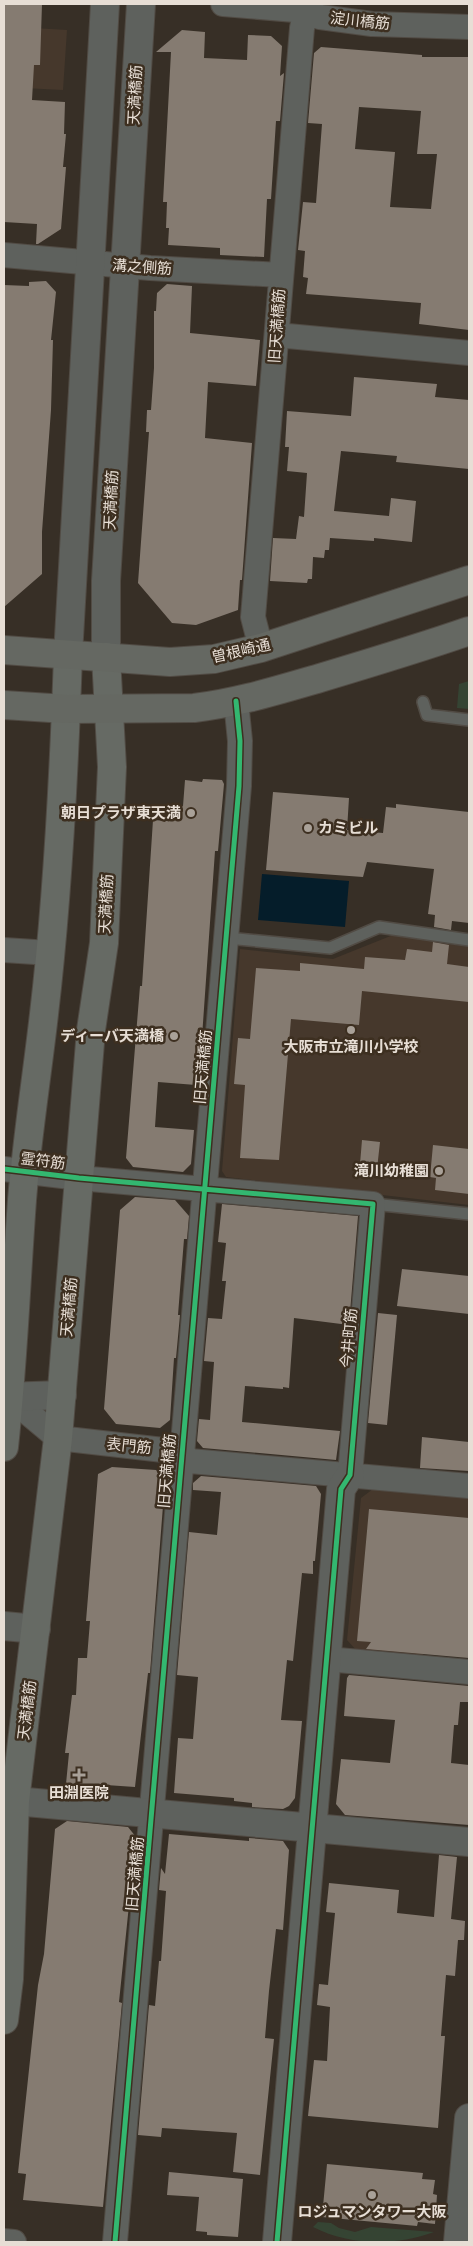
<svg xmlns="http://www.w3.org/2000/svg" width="473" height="2246" font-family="'Nunito Sans','Noto Sans JP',sans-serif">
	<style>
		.education { fill: #46382c }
		.green { fill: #354433 }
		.water { fill: #051d2a }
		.building { fill: #857b71; fill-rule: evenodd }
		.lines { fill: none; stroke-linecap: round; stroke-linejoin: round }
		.service-casing { stroke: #514b44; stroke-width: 14 }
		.minor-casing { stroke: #514b44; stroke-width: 26 }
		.tertiary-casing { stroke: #514b44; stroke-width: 30 }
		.primary-casing { stroke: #514b44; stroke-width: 30 }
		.trunk-casing { stroke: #514b44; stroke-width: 30 }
		.service { stroke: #5e615d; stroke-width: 11 }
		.minor { stroke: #5e615d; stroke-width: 24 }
		.tertiary { stroke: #5e615d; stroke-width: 28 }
		.primary { stroke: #666a64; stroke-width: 28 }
		.trunk { stroke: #656862; stroke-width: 28 }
		.cycleway-casing { stroke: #3d2f20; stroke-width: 8 }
		.cycleway { stroke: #33b770; stroke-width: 5 }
		.poi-dot { fill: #a9a198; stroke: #3d2f20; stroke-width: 2 }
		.labels { text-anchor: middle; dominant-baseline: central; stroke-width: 5; stroke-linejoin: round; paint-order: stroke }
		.street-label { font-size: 15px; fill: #e7ded5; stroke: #3d2f20 }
		.poi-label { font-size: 15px; font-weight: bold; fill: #e7ded5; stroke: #3d2f20; text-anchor: end }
	</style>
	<rect width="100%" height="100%" fill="#372f26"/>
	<path class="education" d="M4 4H18L17 27 67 30 63 90 4 87Z
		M393 935 469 947V1205L226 1177 222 1171 240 949 333 959Z
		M373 1489 469 1498V1585L429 1582 423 1656 356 1650 347 1640 361 1498Z"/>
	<path class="green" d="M469 681V709L457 708 459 684Z
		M318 2222 331 2223 339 2228 355 2232 371 2227 434 2232C396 2246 350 2246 313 2227Z"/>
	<path class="water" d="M262 874 349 881 345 927 258 920Z"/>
	<path class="building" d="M4 4H42L40 65H34L32 100 65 102 64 134H66L63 167H66L61 229 38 244H36L37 224 4 222Z
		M182 30 205 32 204 58 247 60 248 35 271 36 282 46 280 76 284 73 280 121H276L271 199H267L264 257 220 255V248L168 245 169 228H166L167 202H163L171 52H156Z
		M321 47 422 55V57H469V330L419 324 421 303 306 294 308 278 303 277 305 251 298 250 303 202 316 203 322 124 308 123 314 53ZM359 107 421 111 417 154H437L431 209 390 207 395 152 355 149Z
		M46 281 56 292 51 340H53L51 410 42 532V574L4 607V285L29 286V282Z
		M167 284 192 286 190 333 260 340 256 386 208 382 205 438 252 443 242 580H240L238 610 196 625 172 623 138 583 149 432H146L147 410H151L154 368V311H156L157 293Z
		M354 377 437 384 435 397 469 400V469L396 462 397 456 341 451 334 511 389 516 391 498 416 501 412 542 374 538V541L330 538 329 550H325L324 558 313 557 312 579H308L307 583 270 581 273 538 296 539 299 516 304 517 307 473 287 471 289 447H285L287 411 351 416Z
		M203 779 222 780 224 784 218 851H215L199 1080 196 1085 158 1082 155 1127 194 1130 191 1164 183 1172 133 1167 126 1158 140 986H142L153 820 168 821 169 804 183 806 185 780 202 782Z
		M273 792 349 798 347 830 383 833 386 807 396 808V804L469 812V923L452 921 451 930 434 927 435 915 428 914 434 869 367 862 363 877 266 870Z
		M433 942 449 945 447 964 469 967V1002L362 991 359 1025 291 1019 279 1160 240 1158 245 1085 234 1084 238 1038 250 1039 256 968 300 971V963L364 969 365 957 405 960 407 949 432 952Z
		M362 1140 380 1142 376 1178 359 1176Z
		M433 1145 469 1149V1194L435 1190 436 1178 430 1177Z
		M135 1197 175 1200 189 1216 187 1239H184L178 1315H180L176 1358H174L170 1420 160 1428 116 1424 104 1409 120 1210Z
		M222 1204 358 1216 349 1325 294 1318 289 1388 283 1387V1389L245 1386 242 1422 340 1431 336 1460 203 1448 197 1441 199 1419 210 1420 214 1362 204 1361 208 1318 222 1319 226 1281H222L226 1243 218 1242Z
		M402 1269 469 1276V1314L397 1306Z
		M378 1313 397 1315 387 1425 368 1423Z
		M422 1437 469 1442V1471L420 1468Z
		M112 1467 156 1470 165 1480 150 1673H148L135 1787 106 1785 105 1793 72 1790V1785L66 1784 69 1753H65L72 1695H76L78 1658H87L90 1621H86L98 1474Z
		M201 1476 316 1486 321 1494 315 1561H313V1574L302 1573 293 1661 287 1660 281 1720 302 1721 295 1798 289 1806 283 1809 252 1807V1803L234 1801V1798L174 1793 178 1738 193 1739 198 1677 177 1675 189 1532 217 1535 221 1492 193 1490V1483Z
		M369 1509 469 1518V1658L366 1649 371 1642 357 1641Z
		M349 1675 469 1686V1702H460L458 1725H454L451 1763 469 1765V1825L345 1815 336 1804 341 1759 390 1763 395 1720 344 1716 347 1678Z
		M67 1821 128 1827 136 1837 119 2002 122 2003 103 2207 23 2200 26 2174 18 2173 38 1985 44 1954 55 1829Z
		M169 1834 249 1841V1838L283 1841 289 1850 283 1930 276 1929 269 1991 265 2038 274 2039 260 2175 233 2172 237 2133 162 2128 161 2137 138 2135 149 2005 155 2006 159 1961H161L166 1891 159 1890 161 1868 165 1874Z
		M439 1855 457 1857 451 1919 465 1921 464 1940H458L455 1976 446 1975 441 2036H445L438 2128 308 2116 314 2060 327 2061 330 2007 317 2005 319 1984 328 1985 335 1913 326 1912 329 1883 399 1890 397 1913 434 1917Z
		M327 2164 423 2173 422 2179 435 2180 433 2194 437 2195 435 2224 418 2222 417 2226 322 2217Z
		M169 2172 243 2179 238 2237 207 2235V2232L196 2231 199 2197 167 2195Z"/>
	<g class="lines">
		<g class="service-casing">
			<path id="service" d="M423 702 427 715 469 720
				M227 938 330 948 379 927 469 940
				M373 1204 469 1214"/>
		</g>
		<g class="minor-casing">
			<path id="minor" d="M223 4 307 11 320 17 372 24 469 27
				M4 255 150 268 281 275
				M277 335 469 353
				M261 648 253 617 302 28 308 4
				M4 950 50 953
				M4 1169 79 1178 373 1204 350 1475
				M9 1397 58 1438 181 1452 190 1461 469 1486
				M327 1659 469 1672
				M4 2241 14 2242
				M115 2242 239 786 240 741 236 701"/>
		</g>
		<g class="tertiary-casing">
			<path id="tertiary" d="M68 655 105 4
				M106 657V581L141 4
				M4 1397 62 1395
				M4 1626 36 1629
				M15 1801 469 1842
				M277 2242 341 1489 350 1475
				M458 2242 469 2118"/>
		</g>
		<g class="primary-casing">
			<path id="primary" d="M4 1447C13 1365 16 1283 22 1200 27 1138 37 1076 44 1014 58 895 64 775 68 655
				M4 2020 9 1979 15 1801 58 1438 91 1030 104 943 112 767 106 657"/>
		</g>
		<g class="trunk-casing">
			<path id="trunk" d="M4 650 170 662 214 659 261 648 469 580
				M4 705 66 709 194 708C237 703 278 690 320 678 370 663 420 648 469 631"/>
		</g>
		<use href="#service" class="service"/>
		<use href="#minor" class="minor"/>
		<use href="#tertiary" class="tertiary"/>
		<use href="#primary" class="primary"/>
		<use href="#trunk" class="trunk"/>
		<g class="cycleway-casing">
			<path id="cycleway" d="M4 1169 79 1178 373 1204 350 1475 341 1489 277 2242
				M115 2242 239 786 240 741 236 701"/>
		</g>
		<use href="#cycleway" class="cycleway"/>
	</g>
	<g class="poi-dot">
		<circle cx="191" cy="813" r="5"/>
		<circle cx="308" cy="828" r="5"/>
		<circle cx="351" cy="1030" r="5"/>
		<circle cx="174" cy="1036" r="5"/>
		<circle cx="439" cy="1171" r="5"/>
		<path d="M76.5 1767.5h5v5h5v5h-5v5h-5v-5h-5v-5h5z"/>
		<circle cx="372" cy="2195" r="5"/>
	</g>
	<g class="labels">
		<g class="street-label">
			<text transform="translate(360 21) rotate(6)">淀川橋筋</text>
			<text transform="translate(135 95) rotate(-87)">天満橋筋</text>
			<text transform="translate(142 267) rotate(4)">溝之側筋</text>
			<text transform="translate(277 326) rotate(-86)">旧天満橋筋</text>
			<text transform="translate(111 500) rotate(-87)">天満橋筋</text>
			<text transform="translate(241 651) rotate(-13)">曽根崎通</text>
			<text transform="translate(106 904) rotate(-87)">天満橋筋</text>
			<text transform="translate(203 1067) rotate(-85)">旧天満橋筋</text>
			<text transform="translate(43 1161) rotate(7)">霊符筋</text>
			<text transform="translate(69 1307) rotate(-85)">天満橋筋</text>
			<text transform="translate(349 1338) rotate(-85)">今井町筋</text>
			<text transform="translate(129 1446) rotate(6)">表門筋</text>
			<text transform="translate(167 1471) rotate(-85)">旧天満橋筋</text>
			<text transform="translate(27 1710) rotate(-83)">天満橋筋</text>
			<text transform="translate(135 1874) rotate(-85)">旧天満橋筋</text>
		</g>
		<g class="poi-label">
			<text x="181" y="813">朝日プラザ東天満</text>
			<text x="318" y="828" text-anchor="start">カミビル</text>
			<text x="164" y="1036">ディーバ天満橋</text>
			<text x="351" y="1047" text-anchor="middle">大阪市立滝川小学校</text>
			<text x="429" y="1171">滝川幼稚園</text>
			<text x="79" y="1793" text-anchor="middle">田淵医院</text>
			<text x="372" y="2212" text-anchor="middle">ロジュマンタワー大阪</text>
		</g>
	</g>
	<rect width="473" height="2246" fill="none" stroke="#e7ded5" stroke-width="10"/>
</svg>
